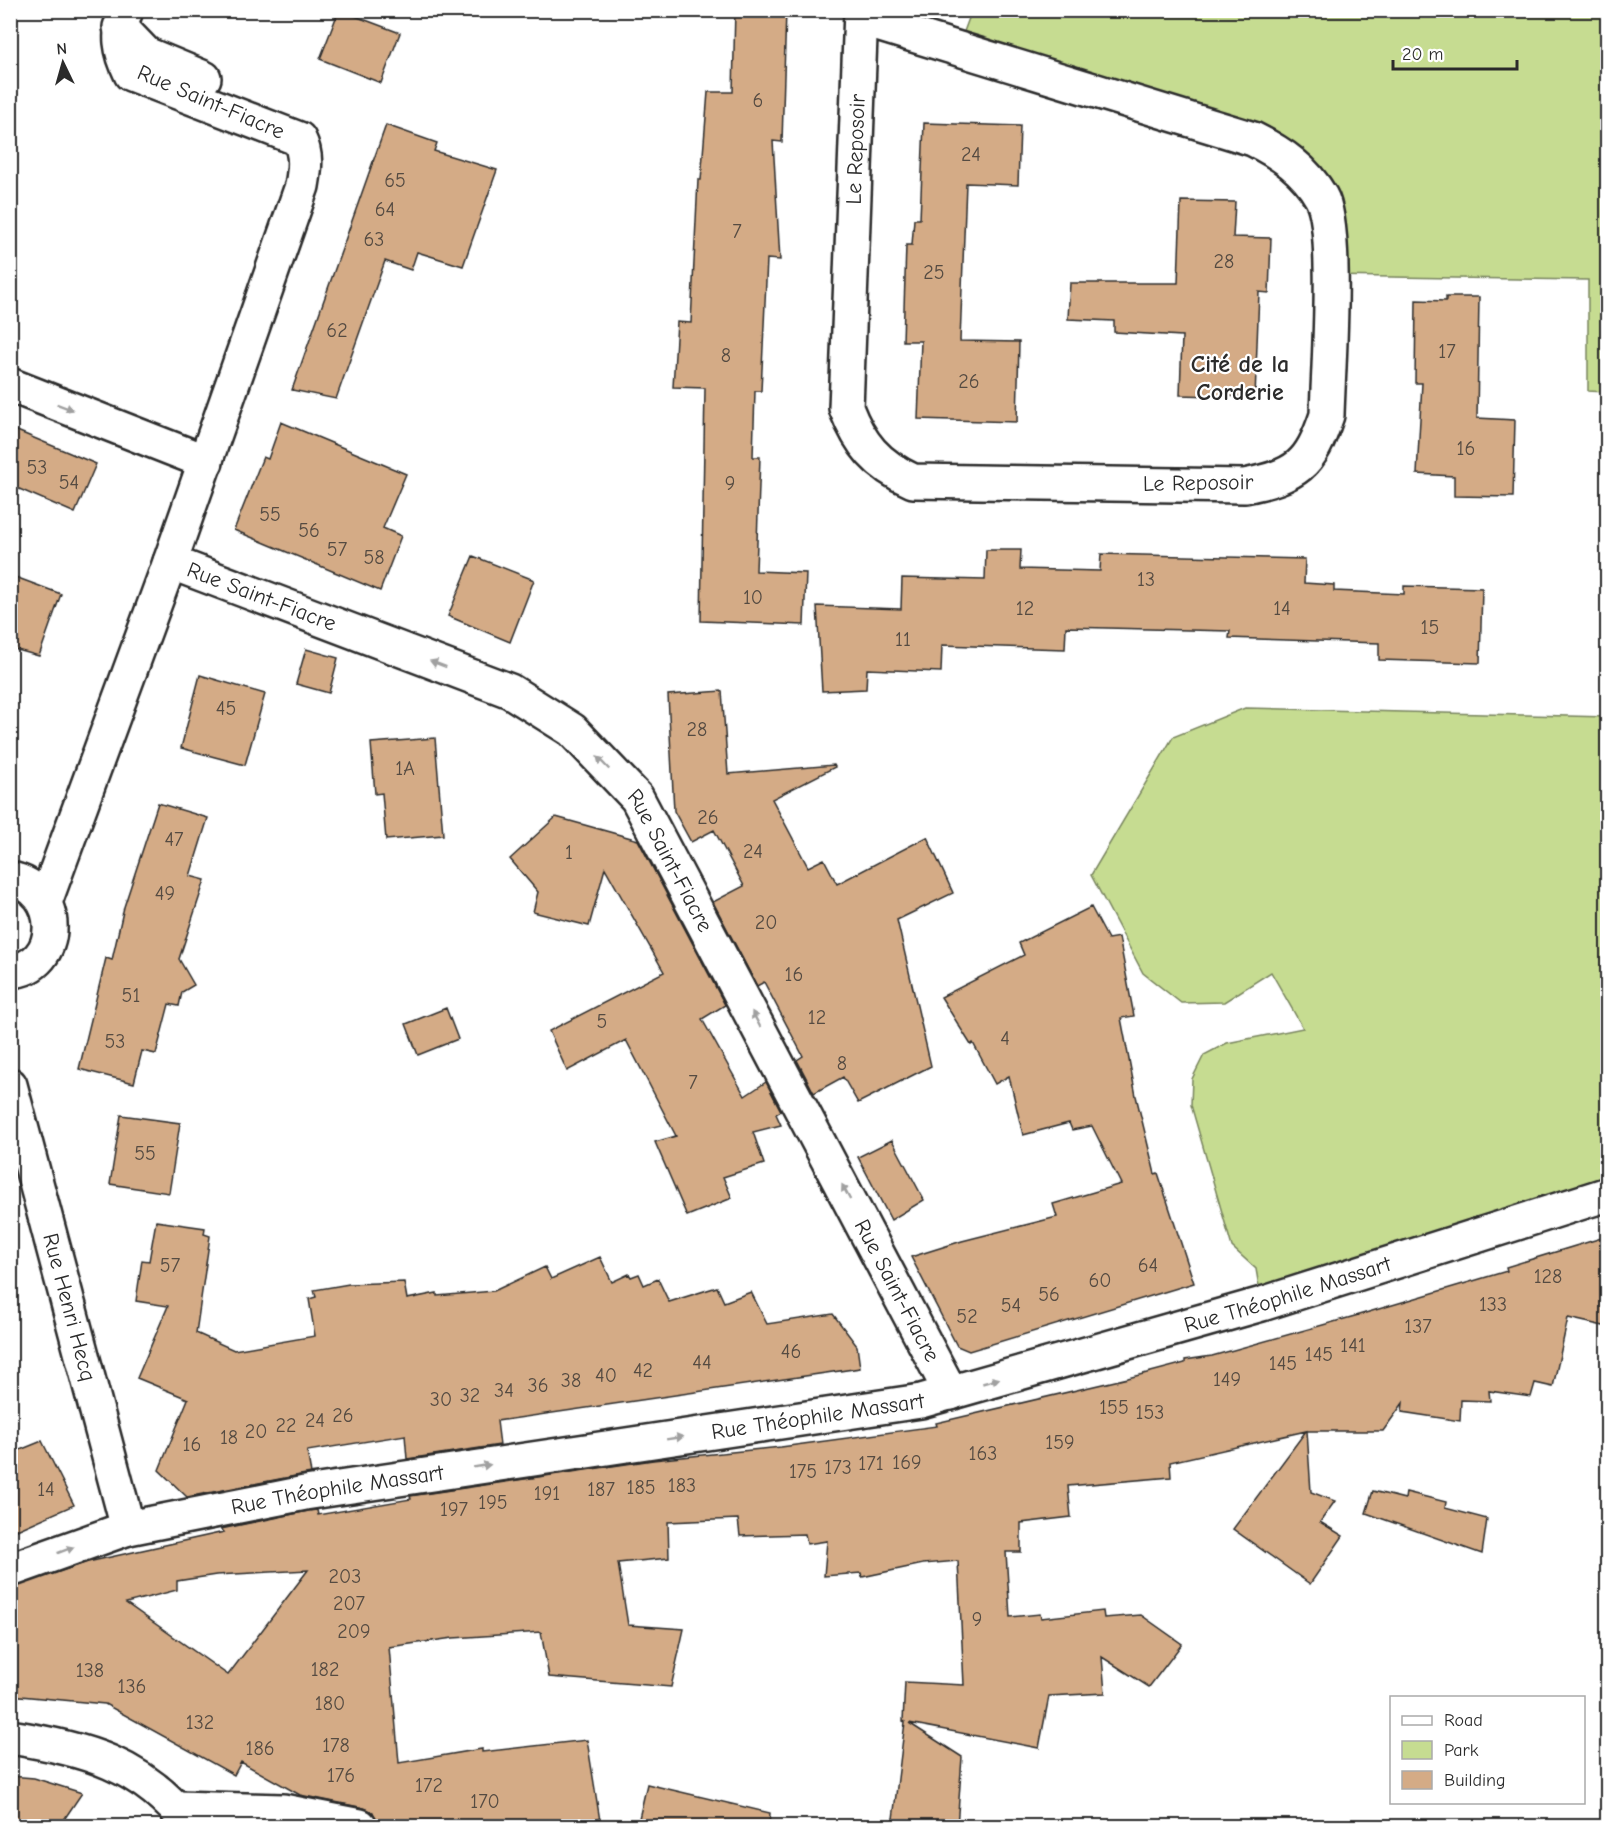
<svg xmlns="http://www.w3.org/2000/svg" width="1618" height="1837" font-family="'Comic Neue',sans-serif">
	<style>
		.green { fill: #c6dc91; stroke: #78845e; stroke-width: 1.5 }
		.building { fill: #d4ab86; stroke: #2b2b2b; stroke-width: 1.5; fill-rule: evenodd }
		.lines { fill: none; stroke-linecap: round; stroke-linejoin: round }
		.minor-casing { stroke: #2b2b2b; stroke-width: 38 }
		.tertiary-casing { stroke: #2b2b2b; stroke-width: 38 }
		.minor { stroke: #fff; stroke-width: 33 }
		.tertiary { stroke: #fff; stroke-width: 33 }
		.oneway { fill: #a0a0a0 }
		.labels { text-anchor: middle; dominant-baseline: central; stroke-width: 4.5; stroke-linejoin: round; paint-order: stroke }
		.number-label { font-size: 20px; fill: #554b42 }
		.street-label { font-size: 22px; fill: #2b2b2b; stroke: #fff }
		.neighbourhood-label { font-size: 24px; font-weight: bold; fill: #2b2b2b; stroke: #fff }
	</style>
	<rect width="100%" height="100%" fill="#fff"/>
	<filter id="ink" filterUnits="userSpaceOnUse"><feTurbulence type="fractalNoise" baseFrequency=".0167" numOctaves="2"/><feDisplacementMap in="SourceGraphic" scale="12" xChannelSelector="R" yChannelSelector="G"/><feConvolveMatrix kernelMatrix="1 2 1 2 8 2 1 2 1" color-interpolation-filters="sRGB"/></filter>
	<g filter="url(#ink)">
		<path class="green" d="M972 10H1591L1607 16V392L1588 391V280L1329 276 1300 169 958 48Z
			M1245 708 1607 717 1608 855 1603 861 1608 905 1607 1194 1262 1304 1256 1269 1232 1247 1191 1105 1192 1079 1204 1055 1227 1043 1303 1028 1271 972 1224 1002 1181 1003 1143 973 1091 875 1173 737Z"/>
		<path class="building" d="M339 10 400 33 381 83 320 59Z
			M735 10H786L782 142 773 141 780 260 767 259 761 391H755L753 457H760L756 571 806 573 804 625 701 621 705 388 673 387 677 322 691 323 698 180H701L708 92H733Z
			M924 123 1020 126 1018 185 966 183 960 341 1019 342 1017 422 918 419 921 341H903L906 245H912L914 219H920Z
			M386 125 437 143 434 151 497 170 463 266 417 252 411 270 385 261 336 399 292 390Z
			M1181 201 1235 202 1233 237 1271 238 1269 293 1259 292 1255 397 1180 395 1182 336 1114 332V321L1068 319 1070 283H1178Z
			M1446 297H1479L1477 418 1515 420 1513 497 1454 496V476L1417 474 1422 383H1415L1416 300 1446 301Z
			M281 422 406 474 383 528 401 536 380 591 234 530 263 457 268 459Z
			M10 428 96 464 75 513 10 485Z
			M986 550H1021L1020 569 1100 571 1101 554 1305 559 1304 583 1334 585V591L1404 594V586L1482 588 1480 663 1379 660V643L1229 638 1230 631 1066 627 1065 649 942 645 941 672 867 669 866 689 822 691 817 606 901 609 902 578 985 580Z
			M473 556 534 580 510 642 448 616Z
			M10 575 61 594 39 656 10 648Z
			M306 649 338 658 329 693 296 684Z
			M200 675 265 694 245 765 181 748Z
			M722 691 728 774 834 765 835 767 772 799 808 867 824 859 837 884 927 837 953 893 897 920 931 1066 858 1103 843 1077 814 1093 797 1060 803 1056 764 982 757 986 713 902 744 886 714 830 691 842 674 811 668 695Z
			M435 738 443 835 386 840 382 793 375 794 371 743Z
			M158 803 208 818 190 876 205 880 179 959 194 985 182 992 179 1006 169 1004 156 1054 142 1051 134 1083 79 1069 106 958 112 960 124 907Z
			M556 817 638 840 725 1005 702 1019 745 1096 766 1082 781 1111 776 1114 781 1125 753 1132 764 1164 723 1177 732 1198 687 1216 655 1142 676 1136 626 1040 567 1071 549 1031 664 972 605 868 589 926 533 912 538 892 510 859Z
			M1091 907 1108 939 1119 937 1134 1016 1121 1018 1136 1096 1155 1174 1158 1173 1194 1283 969 1351 957 1346 911 1257 962 1241 1057 1217 1053 1204 1121 1184 1092 1126 1072 1130 1069 1123 1023 1135 1009 1076 995 1084 973 1043 971 1045 941 997 1024 955 1019 943Z
			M446 1008 458 1039 418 1055 406 1024Z
			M121 1115 180 1123 169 1193 110 1184Z
			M892 1140 924 1200 891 1220 858 1157Z
			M156 1221 205 1228 204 1234 210 1236 196 1333 234 1350 315 1336 309 1299 316 1297 314 1290 349 1284 404 1282 407 1299 437 1293V1296L494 1291 545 1267 551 1279 600 1257 612 1282 629 1274 631 1277 639 1274 644 1285 658 1279 669 1302 717 1287 724 1302 751 1292 767 1324 833 1314 857 1346 860 1368 497 1421 500 1445 407 1459 405 1435 307 1451 311 1473 187 1497 159 1470 188 1399 137 1378 168 1306 136 1301 142 1260 149 1261Z
			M1608 1236V1327L1568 1318 1553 1387 1535 1383 1531 1397 1489 1391 1490 1401 1461 1400 1460 1421 1402 1412 1403 1403 1383 1431H1307L1311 1492 1335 1501 1320 1522 1343 1536 1310 1584 1233 1529 1306 1431 1170 1462 1171 1477 1068 1486 1071 1517 1021 1523V1552H1006L1010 1617 1040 1614 1041 1618 1103 1611 1104 1618 1141 1615 1182 1644 1149 1687 1102 1657 1105 1693 1049 1696 1039 1748 909 1723 962 1757 957 1827H892L905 1722 903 1721 905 1682 964 1685 958 1561 923 1564 862 1577 861 1573 824 1576 827 1541 807 1544 805 1534 740 1536 738 1519 668 1522 669 1558 618 1563 628 1625 684 1629 671 1687 549 1677 541 1632 453 1638 389 1647 399 1763 482 1749V1752L587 1740 601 1827H481L461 1822 460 1827H378L373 1812 364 1808 300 1795 241 1762 234 1775 105 1704 10 1695V1588L88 1562 224 1532 221 1529 308 1511 317 1510 318 1515 411 1499 410 1496 653 1460 781 1447 937 1426 936 1423 1128 1378 1185 1363V1360L1212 1356 1362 1314 1507 1271 1506 1267ZM308 1570 228 1675 126 1603 177 1590V1581L216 1575Z
			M42 1441 74 1505 10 1533V1454Z
			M1373 1491 1405 1499 1406 1492 1446 1502 1445 1508 1487 1519 1482 1554 1366 1513Z
			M10 1776 34 1778 82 1793 59 1827H10Z
			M647 1784 770 1813 769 1827H637Z"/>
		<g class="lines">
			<g class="minor-casing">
				<g id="minor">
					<path id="s1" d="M861 19 1253 139C1281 153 1305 169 1321 197 1339 228 1328 372 1327 415 1310 466 1297 475 1245 486L913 481C877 465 860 444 846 408L861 10"/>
					<path d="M120 27 146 54 204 78"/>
					<path d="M10 385 206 462"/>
					<path id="s2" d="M170 562 510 691 572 730 637 798 951 1393"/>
					<path d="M10 879C64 888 63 968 10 971"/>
					<path d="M45 902 170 562 302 186C305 169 307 155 299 139L131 74C120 52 117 34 126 10"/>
					<path id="s3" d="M10 1085 128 1528"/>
					<path id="s4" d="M10 1570 128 1528 305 1493 921 1401 1262 1304 1608 1194"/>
					<path d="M177 1808 283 1811 360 1826"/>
				</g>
			</g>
			<g class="tertiary-casing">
				<path id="tertiary" d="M10 1737C83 1748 144 1764 190 1826"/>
			</g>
			<use href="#minor" class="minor"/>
			<use href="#tertiary" class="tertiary"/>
		</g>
		<defs><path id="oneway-solid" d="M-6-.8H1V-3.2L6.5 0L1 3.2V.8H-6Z" transform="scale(1.5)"/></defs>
		<g class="oneway">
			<use href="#oneway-solid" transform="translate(65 407) rotate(21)"/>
			<use href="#oneway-solid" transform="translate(438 664) rotate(-159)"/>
			<use href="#oneway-solid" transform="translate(603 763) rotate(-134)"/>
			<use href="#oneway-solid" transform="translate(756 1019) rotate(-118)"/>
			<use href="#oneway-solid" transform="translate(846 1192) rotate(-118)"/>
			<use href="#oneway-solid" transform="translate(991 1381) rotate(-16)"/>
			<use href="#oneway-solid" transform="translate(675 1438) rotate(-9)"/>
			<use href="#oneway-solid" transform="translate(482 1466) rotate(-9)"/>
			<use href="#oneway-solid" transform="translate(66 1550) rotate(-20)"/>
		</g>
	</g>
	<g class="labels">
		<g class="number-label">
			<text x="758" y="100">6</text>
			<text x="971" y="154">24</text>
			<text x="395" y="180">65</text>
			<text x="385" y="209">64</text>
			<text x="737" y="231">7</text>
			<text x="374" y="239">63</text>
			<text x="1224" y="261">28</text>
			<text x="934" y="272">25</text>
			<text x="337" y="330">62</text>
			<text x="1447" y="351">17</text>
			<text x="726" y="355">8</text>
			<text x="969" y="381">26</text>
			<text x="1466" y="448">16</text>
			<text x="37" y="467">53</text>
			<text x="69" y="482">54</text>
			<text x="730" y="483">9</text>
			<text x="270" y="514">55</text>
			<text x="309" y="530">56</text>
			<text x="337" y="549">57</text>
			<text x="374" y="557">58</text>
			<text x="1146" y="579">13</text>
			<text x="753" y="597">10</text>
			<text x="1025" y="608">12</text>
			<text x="1282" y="608">14</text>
			<text x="1430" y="627">15</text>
			<text x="903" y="639">11</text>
			<text x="226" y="708">45</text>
			<text x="697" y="729">28</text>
			<text x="405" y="768">1A</text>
			<text x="708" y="817">26</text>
			<text x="174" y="839">47</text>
			<text x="753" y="851">24</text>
			<text x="569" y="852">1</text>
			<text x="165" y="893">49</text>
			<text x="766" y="922">20</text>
			<text x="794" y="974">16</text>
			<text x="131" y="995">51</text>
			<text x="817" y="1017">12</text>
			<text x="602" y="1021">5</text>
			<text x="1005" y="1038">4</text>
			<text x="115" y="1041">53</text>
			<text x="842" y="1063">8</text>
			<text x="693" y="1082">7</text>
			<text x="145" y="1153">55</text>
			<text x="170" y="1265">57</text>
			<text x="1148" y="1265">64</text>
			<text x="1548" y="1276">128</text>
			<text x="1100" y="1280">60</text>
			<text x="1049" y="1294">56</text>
			<text x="1493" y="1304">133</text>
			<text x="1011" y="1305">54</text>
			<text x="967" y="1316">52</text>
			<text x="1418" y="1326">137</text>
			<text x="1353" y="1345">141</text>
			<text x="791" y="1351">46</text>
			<text x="1319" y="1354">145</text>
			<text x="702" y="1362">44</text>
			<text x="1283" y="1363">145</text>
			<text x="643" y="1370">42</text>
			<text x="606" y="1375">40</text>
			<text x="1227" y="1379">149</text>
			<text x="571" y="1380">38</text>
			<text x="538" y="1385">36</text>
			<text x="504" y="1390">34</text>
			<text x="470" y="1395">32</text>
			<text x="441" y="1399">30</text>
			<text x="1114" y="1407">155</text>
			<text x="1150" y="1412">153</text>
			<text x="343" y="1415">26</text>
			<text x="315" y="1420">24</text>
			<text x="286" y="1425">22</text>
			<text x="256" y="1431">20</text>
			<text x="229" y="1437">18</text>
			<text x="1060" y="1442">159</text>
			<text x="192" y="1444">16</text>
			<text x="983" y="1453">163</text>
			<text x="907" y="1462">169</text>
			<text x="871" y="1463">171</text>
			<text x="838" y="1467">173</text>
			<text x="803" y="1471">175</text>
			<text x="682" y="1485">183</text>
			<text x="641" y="1487">185</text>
			<text x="46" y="1489">14</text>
			<text x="601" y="1489">187</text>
			<text x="547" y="1493">191</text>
			<text x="493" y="1502">195</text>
			<text x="454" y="1509">197</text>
			<text x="345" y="1576">203</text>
			<text x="349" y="1603">207</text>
			<text x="977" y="1619">9</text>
			<text x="354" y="1631">209</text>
			<text x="325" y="1669">182</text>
			<text x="90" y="1670">138</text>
			<text x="132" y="1686">136</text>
			<text x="330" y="1703">180</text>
			<text x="200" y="1722">132</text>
			<text x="336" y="1745">178</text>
			<text x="260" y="1748">186</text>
			<text x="341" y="1775">176</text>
			<text x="429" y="1785">172</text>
			<text x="485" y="1801">170</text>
		</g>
		<g class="street-label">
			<text transform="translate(211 102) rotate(23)">Rue Saint-Fiacre</text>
			<text stroke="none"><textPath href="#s1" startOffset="1530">Le Reposoir</textPath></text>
			<text transform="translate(1198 483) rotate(-1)">Le Reposoir</text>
			<text stroke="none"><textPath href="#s2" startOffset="98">Rue Saint-Fiacre</textPath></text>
			<text stroke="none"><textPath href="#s2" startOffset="602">Rue Saint-Fiacre</textPath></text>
			<text stroke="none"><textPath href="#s2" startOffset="1088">Rue Saint-Fiacre</textPath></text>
			<text stroke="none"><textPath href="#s4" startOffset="1310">Rue Théophile Massart</textPath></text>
			<text stroke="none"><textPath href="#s3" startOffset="230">Rue Henri Hecq</textPath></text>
			<text stroke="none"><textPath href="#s4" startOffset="824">Rue Théophile Massart</textPath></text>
			<text stroke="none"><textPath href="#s4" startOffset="338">Rue Théophile Massart</textPath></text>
		</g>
		<g class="neighbourhood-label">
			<text x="1240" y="364">Cité de la<tspan x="1240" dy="28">Corderie</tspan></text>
		</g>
	</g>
	<rect width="1618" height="1837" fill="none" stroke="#fff" stroke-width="36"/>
	<rect x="18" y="18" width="1582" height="1801" fill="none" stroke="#2b2b2b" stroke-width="2" filter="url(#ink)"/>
	<rect x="1390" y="1696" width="195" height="108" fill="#ffffff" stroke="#aaaaaa" stroke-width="1.5"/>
	<rect x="1402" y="1716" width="30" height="9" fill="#ffffff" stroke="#aaaaaa" stroke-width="1.5"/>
	<text x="1444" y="1726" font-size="18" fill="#2b2b2b">Road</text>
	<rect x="1402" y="1741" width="30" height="18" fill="#c6dc91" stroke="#aaaaaa" stroke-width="1.5"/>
	<text x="1444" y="1756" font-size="18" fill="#2b2b2b">Park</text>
	<rect x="1402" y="1771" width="30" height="18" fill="#d4ab86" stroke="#aaaaaa" stroke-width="1.5"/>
	<text x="1444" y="1786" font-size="18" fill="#2b2b2b">Building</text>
	<g transform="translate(63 63) rotate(355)" stroke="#ffffff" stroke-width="4.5" paint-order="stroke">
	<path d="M0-4.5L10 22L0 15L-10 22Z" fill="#2b2b2b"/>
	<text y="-9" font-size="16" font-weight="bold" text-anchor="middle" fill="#2b2b2b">N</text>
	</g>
	<path d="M1393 60v9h124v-9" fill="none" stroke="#2b2b2b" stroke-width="3"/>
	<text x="1402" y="60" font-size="18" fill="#2b2b2b" stroke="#ffffff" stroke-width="4.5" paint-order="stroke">20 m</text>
</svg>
